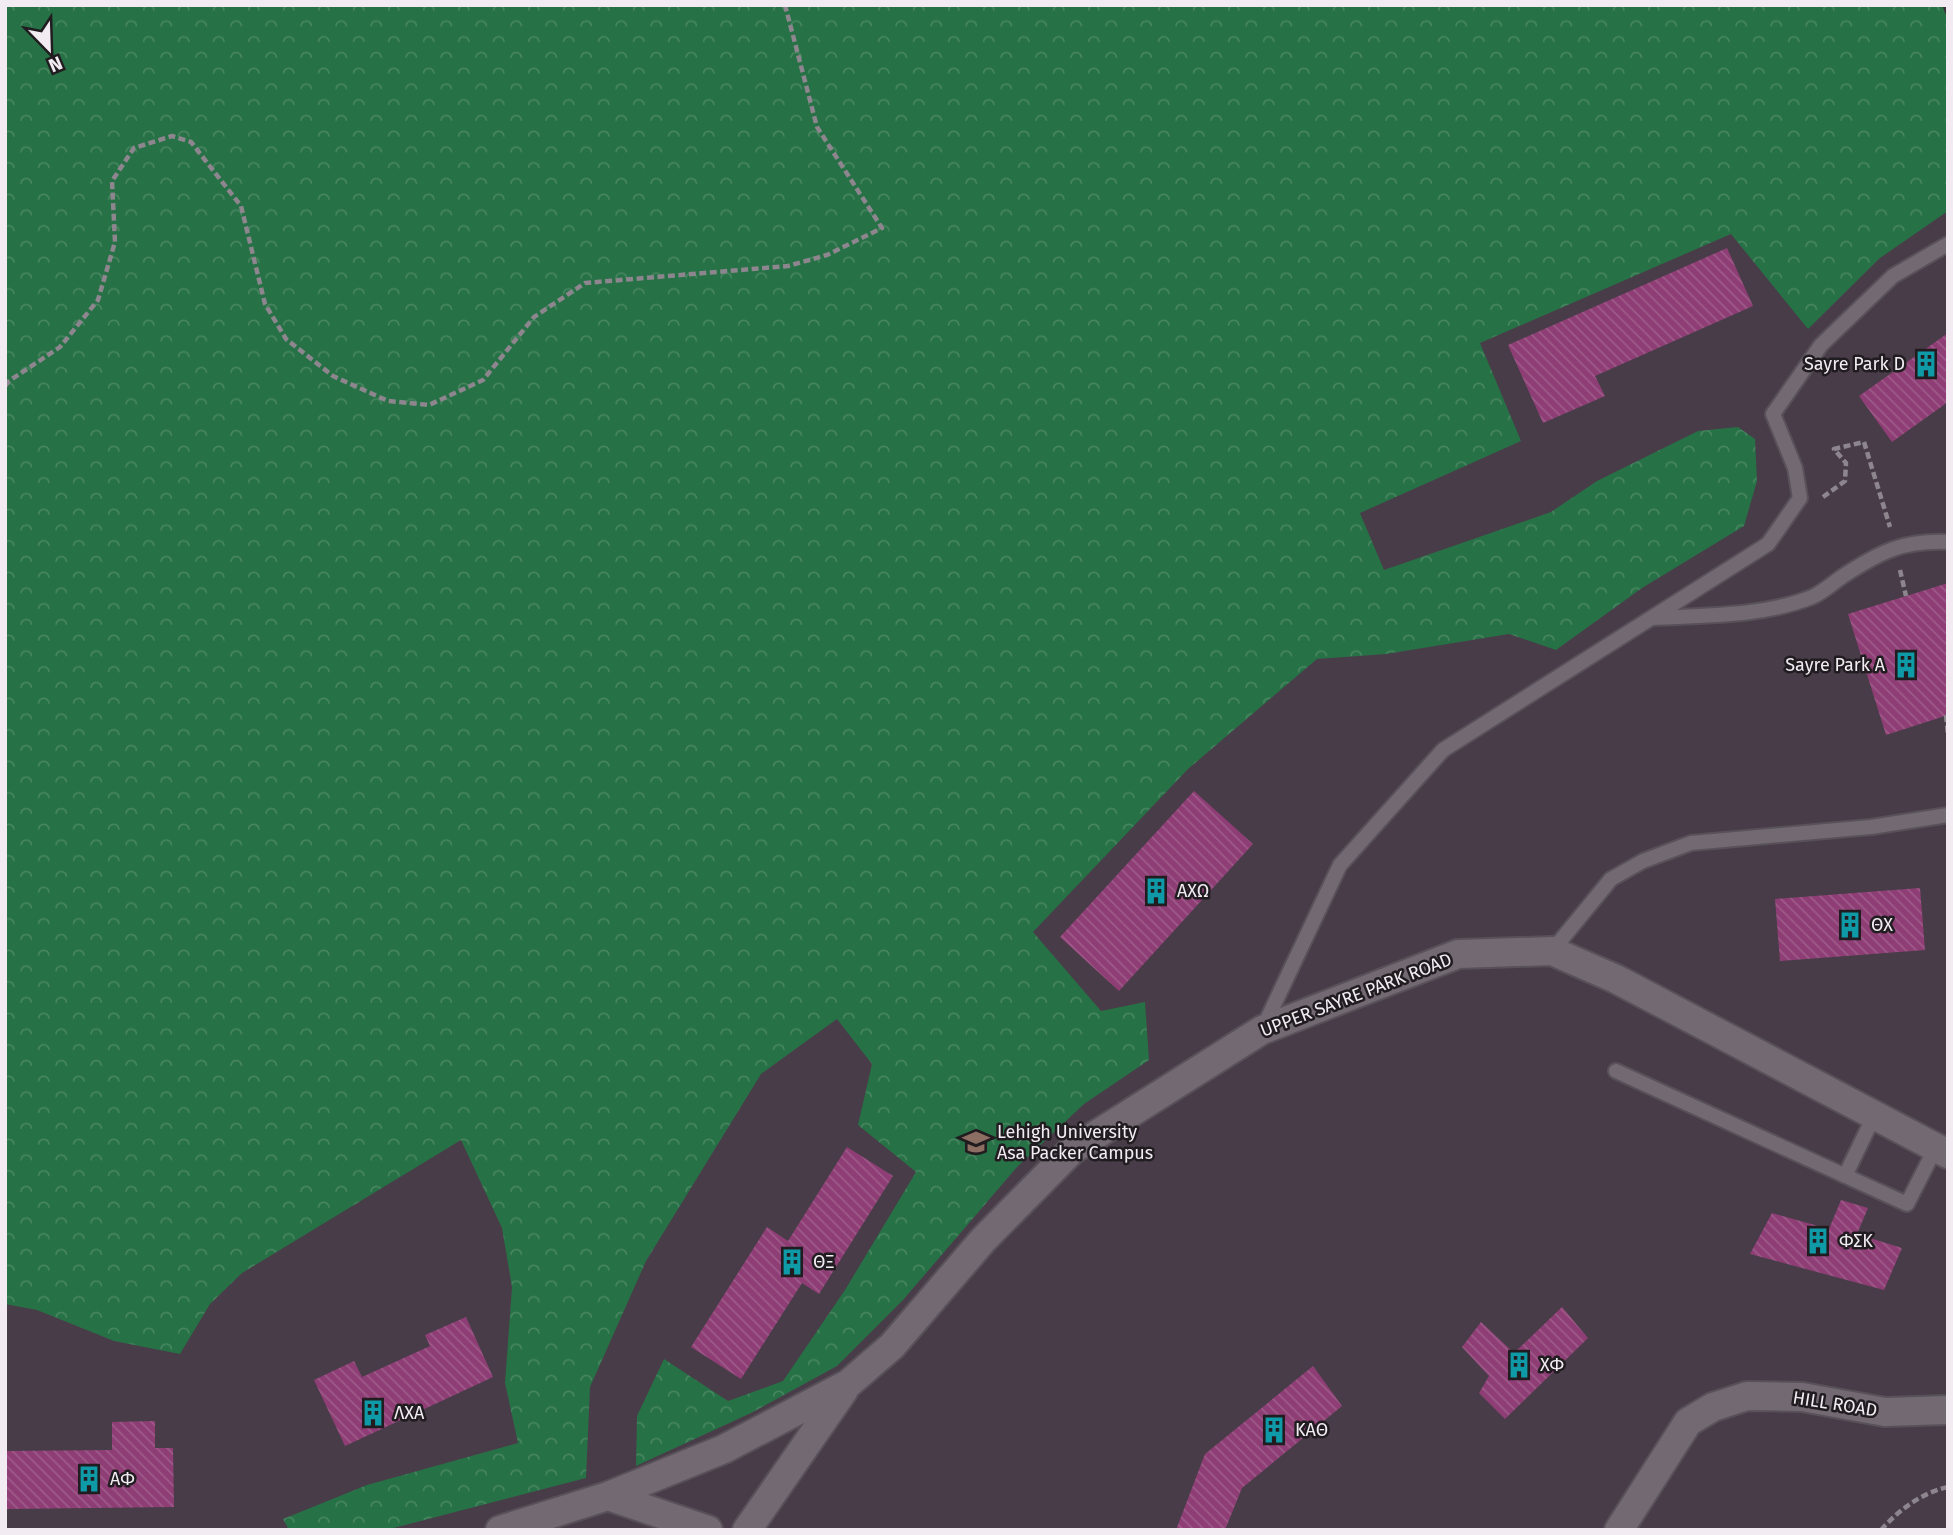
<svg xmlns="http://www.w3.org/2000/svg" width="1953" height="1535" font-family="'Fira Sans',sans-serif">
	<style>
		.built { fill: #483c48 }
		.forest { fill: url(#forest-crowns) }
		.building { fill: url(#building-back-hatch) }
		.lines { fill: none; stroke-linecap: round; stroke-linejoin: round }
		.service-casing { stroke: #585159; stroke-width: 18 }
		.minor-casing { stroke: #585159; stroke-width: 32 }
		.path { stroke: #8d868e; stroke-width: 4.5; stroke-dasharray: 7 3.5; stroke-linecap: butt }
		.service { stroke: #726972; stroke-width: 14 }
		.minor { stroke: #726972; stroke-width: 28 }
		.labels { text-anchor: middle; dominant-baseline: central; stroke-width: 5; stroke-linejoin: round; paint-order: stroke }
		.poi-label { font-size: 18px; fill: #f2ecf2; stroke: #201c20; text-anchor: start }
		.street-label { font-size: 18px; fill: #f2ecf2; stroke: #201c20 }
	</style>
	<defs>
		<pattern id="forest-crowns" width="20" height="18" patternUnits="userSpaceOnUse" patternTransform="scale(1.75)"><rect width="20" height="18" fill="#267145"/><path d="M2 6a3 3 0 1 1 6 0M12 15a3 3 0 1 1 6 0" fill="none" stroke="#468560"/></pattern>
		<pattern id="building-back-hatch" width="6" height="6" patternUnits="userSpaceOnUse" patternTransform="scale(1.75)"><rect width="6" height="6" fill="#8e3e75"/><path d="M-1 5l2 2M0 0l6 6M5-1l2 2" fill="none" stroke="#9e5a89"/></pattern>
	</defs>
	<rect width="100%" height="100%" fill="#3b333c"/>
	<path class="built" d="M1948 29V1530H5V754Z"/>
	<path class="forest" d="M5 5H1942L1948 20V211L1880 258 1808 329 1731 234 1480 343 1521 441 1360 513 1384 570 1551 512 1597 481 1698 431 1738 427 1755 439 1757 481 1744 526 1642 588 1556 650 1509 634 1386 654 1317 659 1188 769 1033 932 1101 1011 1145 1002 1149 1060 1084 1104 1017 1167 903 1300 837 1366 751 1413 636 1466 637 1416 664 1359 728 1401 783 1381 845 1290 916 1172 858 1125 872 1064 837 1019 761 1074 646 1261 590 1387 586 1478 386 1530H289L283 1519 367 1485 518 1443 505 1383 512 1287 502 1228 461 1140 242 1273 210 1304 180 1354 114 1341 37 1310 5 1304Z"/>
	<path class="building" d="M1727 248 1753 306 1595 376 1605 396 1543 423 1508 345Z
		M1948 333V402L1892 442 1859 396Z
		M1948 583V715L1886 735 1848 614Z
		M1194 791 1253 844 1119 991 1060 937Z
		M1920 888 1925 950 1780 961 1775 899Z
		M847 1147 893 1176 819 1294 802 1283 741 1379 691 1347 767 1227 788 1241Z
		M1841 1200 1868 1208 1857 1234 1902 1248 1884 1290 1750 1254 1772 1213 1829 1229Z
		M1562 1307 1588 1338 1505 1419 1479 1393 1489 1376 1462 1347 1481 1322 1514 1353Z
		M466 1317 493 1377 345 1446 314 1380 354 1361 362 1377 430 1346 425 1335Z
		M1313 1366 1342 1406 1242 1488 1225 1530H1176L1205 1454Z
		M155 1421V1448H173L174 1507 5 1509V1451L112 1450V1422Z"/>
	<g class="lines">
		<g class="service-casing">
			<path id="service" d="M1652 618C1704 615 1762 617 1812 597 1823 592 1833 583 1843 576 1880 552 1903 540 1948 542
				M1552 951 1611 879 1643 861 1691 843 1871 827 1948 815
				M1263 1028 1340 865 1443 750 1768 544 1800 498 1795 468 1773 414 1821 345 1893 276 1948 244
				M1616 1071 1907 1204 1935 1149
				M1845 1176 1874 1116"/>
		</g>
		<g class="minor-casing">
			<path id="minor" d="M608 1496 708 1530
				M500 1530 608 1496 724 1449 848 1384 892 1346 983 1240 1072 1150 1262 1030 1458 954 1552 951 1616 979 1948 1154
				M747 1530 844 1390
				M1619 1530 1688 1422 1713 1407 1747 1396 1802 1397 1885 1412 1948 1410"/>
		</g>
		<path class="path" d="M5 386 9 381 60 347 98 300 115 242 112 181 134 148 172 136 191 142 241 206 265 304 286 339 333 376 388 401 429 405 483 380 534 317 585 283 788 266 827 255 882 228 817 127 785 5
			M1823 497 1845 481 1846 463 1834 449 1864 442 1890 527
			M1900 570 1906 596
			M1946 715 1948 735
			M1881 1530C1899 1510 1921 1493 1948 1487"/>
		<use href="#service" class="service"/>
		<use href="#minor" class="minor"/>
	</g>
	<defs>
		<g id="building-bare" transform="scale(2.1)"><path d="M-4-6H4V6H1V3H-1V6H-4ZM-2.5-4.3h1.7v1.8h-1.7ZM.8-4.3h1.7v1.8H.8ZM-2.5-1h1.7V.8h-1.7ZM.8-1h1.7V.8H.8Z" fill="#0f9aa8" stroke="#201c20" stroke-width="2.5" paint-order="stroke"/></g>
		<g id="university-bare" transform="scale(2.1)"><path d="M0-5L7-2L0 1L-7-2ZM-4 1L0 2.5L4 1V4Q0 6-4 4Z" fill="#8d6e63" stroke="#201c20" stroke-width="2.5" paint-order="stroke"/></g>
	</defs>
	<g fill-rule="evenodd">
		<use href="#building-bare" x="1926" y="364"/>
		<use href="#building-bare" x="1906" y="665"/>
		<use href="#building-bare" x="1156" y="891"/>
		<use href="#building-bare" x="1850" y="925"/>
		<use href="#university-bare" x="976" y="1142"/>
		<use href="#building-bare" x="1818" y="1241"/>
		<use href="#building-bare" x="792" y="1262"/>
		<use href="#building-bare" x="1519" y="1365"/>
		<use href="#building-bare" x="373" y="1413"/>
		<use href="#building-bare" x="1274" y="1430"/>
		<use href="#building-bare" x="89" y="1479"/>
	</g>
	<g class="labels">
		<g class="poi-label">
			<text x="1905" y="364" text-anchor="end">Sayre Park D</text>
			<text x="1885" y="665" text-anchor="end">Sayre Park A</text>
			<text x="1177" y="891">ΑΧΩ</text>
			<text x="1871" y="925">ΘΧ</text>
			<text x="997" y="1132">Lehigh University<tspan x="997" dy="21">Asa Packer Campus</tspan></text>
			<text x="1839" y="1241">ΦΣK</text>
			<text x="813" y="1262">ΘΞ</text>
			<text x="1540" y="1365">ΧΦ</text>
			<text x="394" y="1413">ΛΧΑ</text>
			<text x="1295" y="1430">ΚΑΘ</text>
			<text x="110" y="1479">AΦ</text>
		</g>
		<g class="street-label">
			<text transform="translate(1356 995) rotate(-21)">UPPER SAYRE PARK ROAD</text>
			<text transform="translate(1835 1404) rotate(9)">HILL ROAD</text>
		</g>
	</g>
	<rect width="1953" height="1535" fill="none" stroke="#f2ecf2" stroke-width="14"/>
	<g transform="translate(49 49) rotate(157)" stroke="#201c20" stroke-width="5" paint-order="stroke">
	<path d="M0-5L12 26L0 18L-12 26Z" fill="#f2ecf2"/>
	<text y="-10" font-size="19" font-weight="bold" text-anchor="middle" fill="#f2ecf2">N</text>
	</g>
</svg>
